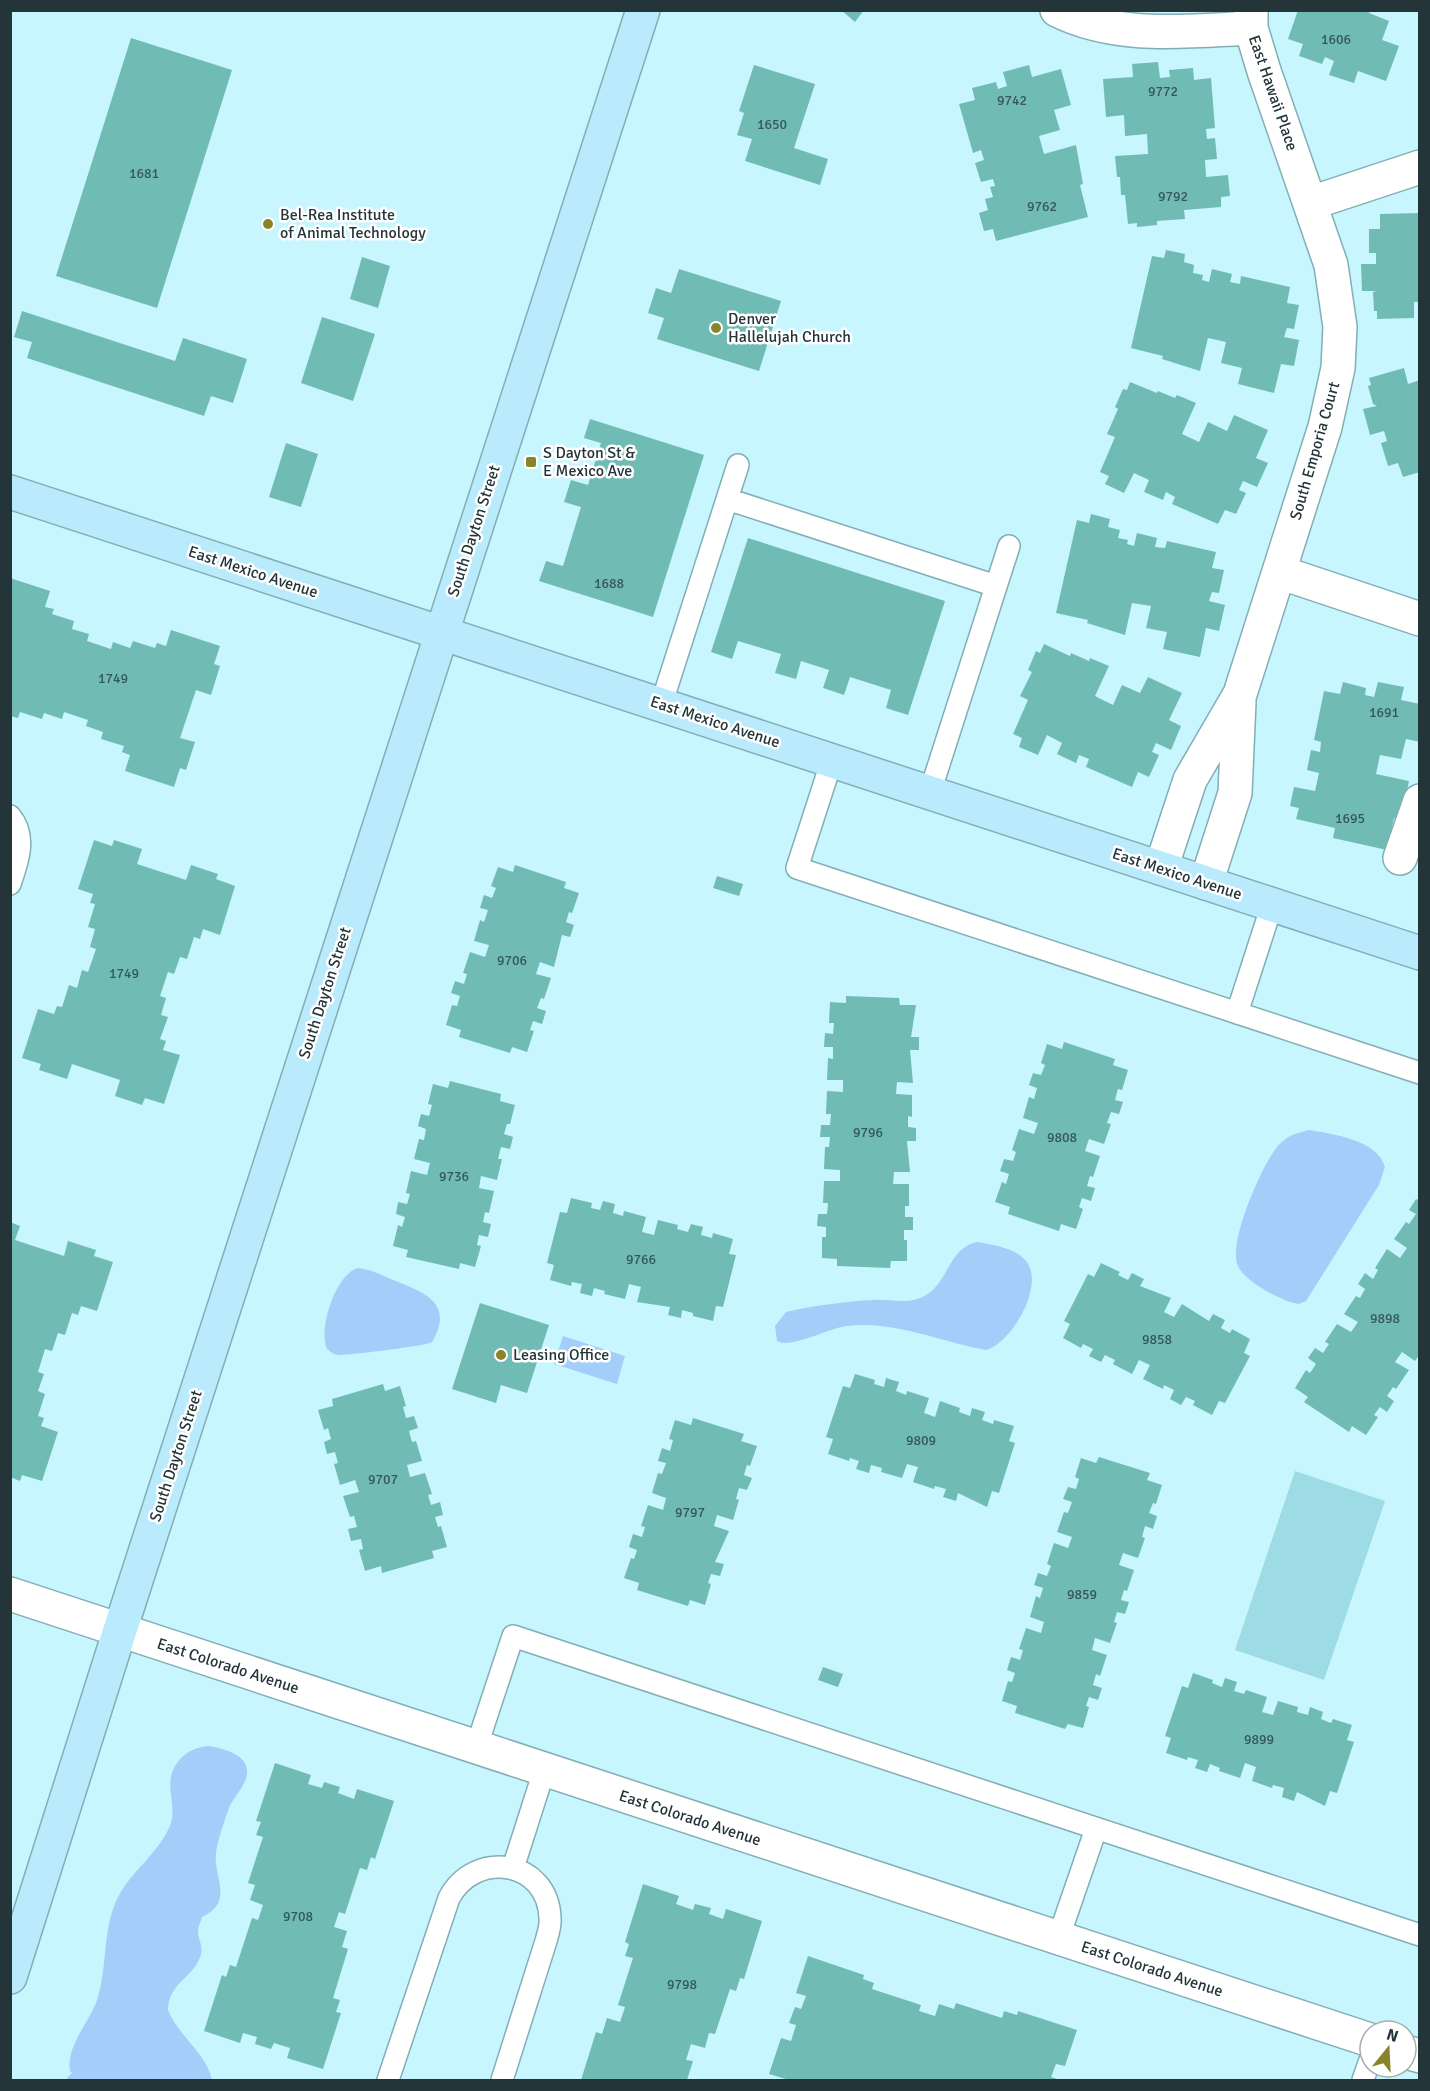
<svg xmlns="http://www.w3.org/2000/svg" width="1430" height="2091" font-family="Signika,sans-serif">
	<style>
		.green { fill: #9ddbe5 }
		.water { fill: #a3cefa }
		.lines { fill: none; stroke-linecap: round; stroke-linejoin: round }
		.stream { stroke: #a3cefa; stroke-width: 10 }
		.building { fill: #70bcb5 }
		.lane-casing { stroke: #82aeb5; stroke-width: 24 }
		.street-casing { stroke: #82aeb5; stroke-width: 36 }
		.secondary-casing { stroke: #82aeb5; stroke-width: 36 }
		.lane { stroke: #fff; stroke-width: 21 }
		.street { stroke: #fff; stroke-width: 33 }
		.secondary { stroke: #baebfc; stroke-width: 33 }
		.poi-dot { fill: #88842c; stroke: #fff; stroke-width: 2 }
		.labels { text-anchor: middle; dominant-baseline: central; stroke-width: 5; stroke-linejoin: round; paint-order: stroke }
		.number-label { font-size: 14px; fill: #365757 }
		.street-label { font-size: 16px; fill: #233538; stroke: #fff }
		.poi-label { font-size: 16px; fill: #233538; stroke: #fff; text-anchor: start }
	</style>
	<rect width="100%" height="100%" fill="#c8f6fe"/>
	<path class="green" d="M1295 1471 1385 1501 1324 1680 1235 1650Z"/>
	<path class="water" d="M1309 1130C1333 1134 1378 1140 1385 1167L1379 1185 1306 1301 1299 1304C1283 1302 1245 1282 1238 1266 1227 1244 1262 1165 1277 1147 1286 1136 1296 1133 1309 1130Z
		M977 1242C993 1245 1019 1248 1028 1264 1043 1289 1011 1343 986 1350 941 1342 894 1320 846 1326 827 1329 790 1349 777 1341L775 1326 786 1312C811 1306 848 1301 874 1300 890 1299 905 1304 920 1298 949 1287 946 1249 977 1242Z
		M357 1268C370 1269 381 1275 393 1280 424 1292 455 1303 432 1342 427 1346 349 1355 339 1355 334 1355 331 1352 327 1349 318 1329 335 1276 357 1268Z
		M563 1336 625 1356 617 1384 554 1364Z
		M209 1746C227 1749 255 1757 245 1781 241 1791 233 1798 229 1808 224 1822 218 1839 216 1853 213 1877 235 1902 202 1917 201 1921 198 1927 198 1931 198 1939 203 1945 201 1954 195 1978 169 1981 168 2010 178 2036 206 2052 212 2080H79L70 2071C66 2046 89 2023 97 2000 108 1967 102 1928 118 1897 131 1872 157 1854 169 1828 179 1807 163 1787 175 1766 183 1753 195 1747 209 1746Z"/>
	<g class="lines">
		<path class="stream" d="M72 2080 75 2077"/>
	</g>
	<path class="building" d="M841 10H864L855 22Z
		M1298 10H1370L1369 13 1389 21 1382 40 1399 46 1386 81 1358 71 1354 83 1329 75 1334 61 1325 57 1322 64 1299 56 1303 44 1288 39Z
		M131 38 232 70 157 308 56 276Z
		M1158 62 1160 78 1170 77 1169 70 1193 68 1194 80 1211 78 1215 128 1206 129 1207 139 1215 138 1217 159 1205 160 1206 177 1228 175 1230 196 1221 197V207L1184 210 1185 219 1157 221V225L1137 227V223L1128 224 1125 195H1121L1120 177H1117L1115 156 1148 154 1147 134 1125 136 1124 115 1106 117 1103 79 1133 77 1132 64Z
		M754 65 815 84 794 148 828 159 820 185 745 161 752 139 737 135 744 113 739 111Z
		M1029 65 1032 77 1061 69 1071 105 1054 110 1060 130 1039 136 1044 154 1076 145 1083 184 1080 185 1088 217 996 241 993 229 984 231 979 213 988 210 985 199 993 197 990 187 995 186 993 179 981 182 975 163 984 160 981 150 973 153 959 104 975 100 972 88 996 82 998 89 1007 86 1003 72Z
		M1420 213V302H1414V318L1377 319V311H1374L1373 292 1377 291H1362L1361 264H1376V253H1369V229H1380V214Z
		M1166 250 1185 254 1184 262 1194 265 1193 273 1203 275 1202 280 1209 282 1212 269 1232 274 1230 282 1240 284 1241 276 1290 287 1287 303 1299 305 1294 329 1287 328 1284 337 1299 340 1294 366 1281 364 1274 393 1238 384 1242 368 1221 363 1226 342 1208 338 1200 371 1162 359 1163 356 1131 348 1152 256 1164 258Z
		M362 257 390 266 378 308 350 299Z
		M679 269 781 301 759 371 657 339 664 318 648 313 656 288 671 293Z
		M22 311 175 361 183 338 247 359 233 403 211 396 204 416 27 358 32 342 14 337Z
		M322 317 375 334 353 401 301 383Z
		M1404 368 1408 384 1420 380V472L1403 477 1398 463 1388 466 1381 443 1387 441 1384 431 1370 435 1363 409 1377 406 1373 404 1368 386 1371 385 1369 378Z
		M1130 382 1157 393 1158 391 1175 398 1177 395 1196 403 1182 434 1199 442 1208 422 1227 431 1234 415 1268 430 1256 458 1268 463 1257 487 1243 481 1239 490 1246 493 1236 514 1225 510 1218 524 1172 504 1175 497 1166 492 1163 500 1144 492 1149 480 1134 473 1124 493 1105 484 1109 476 1100 472 1115 437 1107 434 1118 409 1115 407 1123 389 1127 390Z
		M590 419 704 455 653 617 539 581 546 561 563 566 581 507 564 502 571 480 588 485 601 443 584 438Z
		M286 443 318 454 301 507 269 497Z
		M1091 514 1110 519 1108 527 1120 530 1118 538 1128 540 1127 544 1134 546 1137 533 1157 538 1155 547 1165 548 1167 541 1216 552 1212 568 1224 570 1219 593 1212 592 1209 601 1225 605 1219 631 1206 628 1200 657 1163 649 1167 632 1146 628 1151 606 1132 603 1125 635 1087 623 1088 620 1056 613 1077 520 1089 523Z
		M748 538 945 601 908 715 886 708 891 690 850 677 844 695 823 688 829 670 801 661 796 679 775 673 781 654 738 641 732 659 711 652Z
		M10 578 50 591 45 607 54 609 52 614 74 621 72 629 89 634 87 641 111 649 113 642 130 648 133 641 155 648 157 643 166 646 171 630 220 646 214 664 220 666 211 695 196 690 180 738 195 742 186 770 180 768 174 787 125 771 130 755 122 752 124 746 101 739 103 732 86 726 88 720 64 712 62 719 44 713 42 719 20 712 18 718 10 716Z
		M1044 644 1070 656 1071 653 1089 661 1090 658 1109 666 1095 696 1113 705 1122 685 1140 693 1148 677 1182 693 1169 720 1181 726 1171 750 1156 743 1152 752 1159 755 1149 777 1138 772 1132 787 1086 767 1089 759 1079 755 1076 763 1057 754 1062 743 1047 735 1038 755 1019 747 1022 738 1013 734 1028 700 1020 696 1032 672 1028 670 1036 651 1040 653Z
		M1343 682 1366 688 1365 695 1374 697 1378 682 1404 687 1401 700 1420 704V742L1406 739 1401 759 1380 755 1376 774 1409 781 1405 801 1402 800 1398 818H1394L1387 850 1333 838 1335 828 1296 819 1299 808 1290 806 1294 787 1315 791 1319 773 1307 770 1311 750 1320 752 1321 742 1314 740 1324 691 1340 694Z
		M94 840 112 846 114 840 142 849 137 864 186 880 191 865 218 874 216 879 235 886 220 935 203 929 200 939 194 937 187 959 180 957 174 974 168 972 160 996 166 998 161 1015 168 1017 160 1039 166 1041 163 1050 180 1055 164 1104 145 1098 142 1105 115 1096 120 1080 72 1064 67 1079 39 1070 41 1064 22 1058 38 1009 54 1014 57 1006 62 1007 69 985 77 988 82 970 88 972 96 949 90 947 95 929 88 927 95 904 90 903 93 894 78 889Z
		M515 865 566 882 564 888 579 893 572 913 569 912 566 922 574 925 570 937 562 935 554 967 540 962 536 974 551 978 544 999 541 998 537 1008 546 1011 542 1024 533 1021 530 1030 534 1031 527 1052 512 1047 510 1053 459 1037 461 1030 446 1025 452 1005 457 1006 460 996 451 993 455 981 464 984 467 974 463 973 470 952 485 957 489 945 474 941 480 920 484 922 488 910 480 908 484 895 492 898 496 888 491 886 498 867 513 872Z
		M717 876 743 884 739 896 713 888Z
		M846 996 899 998 900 1005H916L911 1037H919V1050H910L913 1083 897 1082 896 1094 912 1095V1117L908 1116V1127L916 1128V1141H907L910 1172H894L893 1184H909V1206H905V1217H913V1230H904V1240H907V1261H891L890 1268 837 1266V1259L822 1258V1237H826V1227L817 1226 818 1214H827L828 1203H823L824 1181H840V1170L824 1169 825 1147H829L830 1137H820L821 1125H830L831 1114H826L827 1091 843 1092V1080H827L828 1058 833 1059V1047H824L825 1033 833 1034 834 1023H829L830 1002 846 1003Z
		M1064 1042 1115 1059 1113 1065 1128 1070 1122 1090 1118 1089 1115 1100 1123 1102 1119 1114 1111 1112 1107 1123 1111 1124 1104 1144 1089 1139 1085 1151 1100 1156 1093 1177 1090 1176 1087 1186 1095 1188 1091 1201 1082 1198 1079 1207 1083 1209 1076 1229 1061 1224 1059 1231 1008 1214 1010 1207 995 1202 1002 1182 1006 1184 1009 1174 1000 1171 1004 1159 1013 1161 1016 1152 1012 1150 1019 1129 1034 1134 1038 1123 1023 1118 1029 1097 1034 1099 1037 1088 1029 1085 1033 1073 1041 1075 1045 1065 1041 1063 1047 1044 1062 1049Z
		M450 1081 501 1094 500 1101 515 1105 510 1124H507L504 1134 513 1137 510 1149 501 1147 498 1159H502L497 1180 481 1176 479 1188 494 1191 489 1213 485 1212 483 1222 491 1224 488 1237 479 1235 477 1245 481 1246 475 1267 460 1263 459 1269 406 1257 408 1250 393 1246 398 1225 402 1227 405 1217 396 1214 398 1202 407 1204 410 1194 406 1193 411 1171 427 1175 430 1163 414 1159 419 1139 424 1140 426 1129 418 1126 421 1114 429 1116 432 1105 428 1104 433 1084 448 1088Z
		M571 1198 592 1203 591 1208 600 1210 603 1201 615 1204 613 1213 623 1216 624 1211 646 1217 642 1232 654 1235 658 1220 678 1225 677 1229 688 1232 691 1224 703 1227 701 1235 712 1238 713 1233 733 1239 729 1254 736 1255 723 1307 716 1306 713 1321 693 1316V1313L682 1310 681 1318 668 1315 670 1307 637 1302 641 1287 629 1284 625 1299 604 1294 605 1291 594 1288 592 1296 580 1293 582 1284 572 1282 571 1286 550 1280 554 1265 547 1263 560 1212 567 1213Z
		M1416 1199 1420 1201V1354L1415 1361 1402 1352 1395 1362 1409 1370 1396 1389 1393 1387 1387 1396 1394 1401 1387 1412 1380 1407 1374 1415 1378 1417 1366 1435 1352 1426 1349 1432 1304 1402 1308 1397 1295 1388 1306 1370 1310 1373 1316 1364 1308 1358 1315 1348 1323 1353 1329 1344 1325 1342 1337 1324 1351 1332 1358 1322 1344 1314 1356 1296 1360 1298 1365 1289 1358 1284 1365 1273 1373 1279 1378 1270 1375 1268 1387 1249 1400 1258 1407 1248 1394 1239 1406 1222 1409 1224 1416 1214 1409 1210Z
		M10 1222 20 1226 15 1240 64 1256 68 1241 96 1250 94 1256 113 1262 97 1311 81 1306 78 1315 72 1313 65 1335 58 1333 52 1351 45 1349 38 1372 44 1374 38 1391 45 1394 38 1416 44 1418 41 1426 58 1432 42 1481 22 1475 20 1481 10 1477Z
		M1101 1263 1120 1272 1118 1275 1128 1280 1132 1273 1144 1279 1140 1286 1171 1298 1164 1312 1174 1317 1182 1304 1209 1321 1213 1314 1225 1320 1221 1328 1230 1333 1232 1329 1250 1339 1244 1353 1250 1356 1225 1403 1219 1401 1212 1415 1193 1405 1195 1401 1186 1397 1181 1405 1170 1399 1174 1390 1164 1385 1163 1389 1143 1379 1150 1365 1139 1360 1132 1374 1113 1364 1115 1360 1105 1355 1101 1362 1089 1356 1093 1349 1083 1344 1081 1348 1063 1338 1070 1324 1064 1321 1088 1274 1094 1277Z
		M480 1303 549 1325 527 1393 501 1385 496 1403 452 1389Z
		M855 1374 875 1380 874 1384 884 1387 886 1378 899 1382 896 1391 906 1395 907 1391 929 1398 924 1413 935 1417 940 1401 960 1408 959 1412 970 1416 972 1408 985 1412 982 1420 993 1424 994 1420 1014 1426 1009 1441 1015 1443 999 1493 992 1491 987 1507 958 1493 956 1501 943 1497 946 1489 935 1486 934 1489 913 1482 918 1467 907 1464 902 1478 881 1472 882 1468 871 1465 869 1473 856 1469 859 1461 850 1458 849 1461 828 1454 833 1439 826 1437 843 1386 850 1388Z
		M383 1384 385 1391 400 1386 406 1406 403 1407 406 1418 414 1416 418 1428 409 1431 412 1442 416 1441 422 1461 407 1465 410 1477 425 1473 432 1494 428 1495 431 1505 440 1502 443 1515 435 1517 438 1527 441 1526 447 1547 432 1551 434 1558 382 1573 381 1566 365 1571 359 1550 363 1549 361 1539 351 1541 348 1529 357 1527 354 1516 350 1517 343 1496 359 1492 355 1480 340 1485 334 1464 338 1463 335 1452 327 1454 324 1442 331 1439 328 1428 324 1430 318 1410 333 1406 332 1399Z
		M693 1418 744 1434 741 1441 757 1446 750 1466 747 1465 744 1475 752 1478 747 1490 739 1488 736 1499 739 1500 733 1520 717 1515 714 1526 729 1531 715 1562 724 1564 720 1576 711 1574 708 1583 711 1584 705 1605 690 1600 688 1606 637 1590 639 1583 624 1578 631 1558 634 1559 637 1550 629 1547 633 1534 642 1537 645 1527 641 1526 648 1505 663 1510 666 1498 652 1493 658 1473 662 1474 666 1463 658 1461 662 1448 670 1451 673 1440 669 1439 675 1420 691 1425Z
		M1099 1457 1150 1473 1147 1480 1162 1485 1156 1504 1153 1503 1149 1513 1157 1516 1153 1529 1145 1526 1142 1537 1145 1538 1138 1558 1123 1553 1119 1565 1134 1570 1127 1591 1124 1590 1121 1600 1129 1602 1125 1614 1117 1612 1114 1622 1117 1623 1110 1643 1095 1638 1092 1650 1107 1655 1100 1676 1096 1674 1093 1685 1102 1688 1098 1700 1089 1697 1086 1706 1089 1707 1083 1728 1068 1724 1065 1729 1015 1713 1017 1706 1002 1701 1008 1681 1012 1682 1015 1673 1007 1670 1011 1657 1020 1660 1023 1650 1019 1649 1026 1628 1041 1633 1044 1622 1030 1617 1036 1596 1040 1598 1043 1588 1034 1585 1038 1573 1047 1576 1051 1566 1047 1564 1054 1543 1068 1548 1072 1537 1057 1532 1064 1512 1068 1513 1072 1502 1063 1499 1068 1487 1076 1489 1079 1479 1075 1477 1081 1458 1096 1463Z
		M823 1667 843 1674 838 1687 818 1680Z
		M1193 1673 1213 1680 1212 1683 1222 1687 1225 1678 1237 1682 1234 1691 1244 1694 1246 1690 1267 1697 1262 1712 1273 1715 1278 1701 1298 1707 1297 1712 1308 1715 1310 1707 1323 1712 1321 1719 1331 1723 1333 1719 1352 1725 1347 1740 1354 1742 1337 1793 1330 1791 1325 1806 1297 1792 1294 1801 1282 1797 1284 1788 1273 1785 1272 1788 1252 1781 1256 1767 1245 1763 1240 1778 1219 1771 1220 1768 1210 1764 1207 1772 1195 1768 1198 1760 1188 1757 1187 1760 1166 1753 1171 1738 1165 1736 1182 1686 1188 1688Z
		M275 1763 311 1775 308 1784 322 1788 324 1782 340 1787 338 1793 354 1799 357 1789 394 1801 375 1859 371 1857 367 1870 360 1868 345 1914 339 1912 334 1927 347 1931 342 1947 348 1949 333 1998 340 2000 336 2012 341 2013 323 2069 287 2058 290 2048 274 2043 271 2049 255 2044 257 2037 243 2033 240 2043 204 2031 222 1975 226 1977 230 1965 236 1967 252 1918 258 1920 263 1905 250 1900 255 1885 248 1883 263 1837 256 1835 261 1822 256 1821Z
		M643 1884 679 1896 676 1904 693 1910 695 1904 711 1908 709 1914 723 1919 726 1909 762 1921 744 1979 740 1978 736 1991 730 1989 715 2034 709 2033 705 2048 691 2044 686 2060 693 2061 687 2080H581L596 2032 602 2034 607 2018 620 2022 625 2007 618 2005 633 1958 625 1956 629 1944 625 1942Z
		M808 1956 864 1975 863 1979 874 1983 872 1989 921 2005 919 2011 935 2016 939 2004 954 2009 956 2003 1002 2018 1004 2011 1017 2015 1018 2011 1077 2030 1065 2066 1056 2064 1051 2077 1060 2080H789L769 2074 781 2038 791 2041 796 2025 789 2023 795 2007 801 2009 806 1996 796 1993Z"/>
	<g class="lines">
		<g class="lane-casing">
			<path id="lane" d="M727 499 996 586
				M661 705 738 465
				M832 760 797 868 1420 1073
				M930 792 1009 546
				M10 816C27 836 18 861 10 884
				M1237 1013 1272 905
				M476 1748 513 1636 1420 1935
				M513 1868 544 1771
				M1058 1939 1096 1829
				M388 2080 449 1898C475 1849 548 1860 550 1918 551 1925 548 1934 546 1941L502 2080
				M1363 2080 1370 2060"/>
		</g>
		<g class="street-casing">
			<path id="street" d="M1057 10C1117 40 1187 31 1251 28
				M1311 203 1420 167
				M1279 572 1420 619
				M1400 858 1420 801
				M1161 868 1190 780 1240 694 1325 427 1338 368 1340 327 1331 265 1264 71 1251 28V10
				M1206 883 1235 793 1239 702
				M10 1594 1370 2040
				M1406 2052 1420 2056"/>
		</g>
		<g class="secondary-casing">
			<path id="secondary" d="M10 492 1420 953
				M10 1977 120 1630 643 10"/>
		</g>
		<use href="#lane" class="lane"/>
		<use href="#street" class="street"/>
		<use href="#secondary" class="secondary"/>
	</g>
	<g class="poi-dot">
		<circle cx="268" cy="224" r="6"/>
		<circle cx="716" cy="328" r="6"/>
		<rect x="525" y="456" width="12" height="12" rx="3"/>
		<circle cx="501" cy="1355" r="6"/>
	</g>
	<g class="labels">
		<g class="number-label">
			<text x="1336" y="39">1606</text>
			<text x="1163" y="91">9772</text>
			<text x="1012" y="100">9742</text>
			<text x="772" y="124">1650</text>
			<text x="144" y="173">1681</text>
			<text x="1173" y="196">9792</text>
			<text x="1042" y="206">9762</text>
			<text x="609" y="583">1688</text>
			<text x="113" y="678">1749</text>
			<text x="1384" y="712">1691</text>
			<text x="1350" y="818">1695</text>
			<text x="512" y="960">9706</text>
			<text x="124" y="973">1749</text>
			<text x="868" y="1132">9796</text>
			<text x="1062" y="1137">9808</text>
			<text x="454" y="1176">9736</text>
			<text x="641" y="1259">9766</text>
			<text x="1385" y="1318">9898</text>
			<text x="1157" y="1339">9858</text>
			<text x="921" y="1440">9809</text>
			<text x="383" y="1479">9707</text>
			<text x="690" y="1512">9797</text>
			<text x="1082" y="1594">9859</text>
			<text x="1259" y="1739">9899</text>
			<text x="298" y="1916">9708</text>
			<text x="682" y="1984">9798</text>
		</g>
		<g class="street-label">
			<text transform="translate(1273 93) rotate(71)">East Hawaii Place</text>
			<text transform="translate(1315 451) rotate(-74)">South Emporia Court</text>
			<text transform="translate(474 531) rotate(-72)">South Dayton Street</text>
			<text transform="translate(253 572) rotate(18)">East Mexico Avenue</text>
			<text transform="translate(715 722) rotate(18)">East Mexico Avenue</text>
			<text transform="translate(1177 874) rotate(18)">East Mexico Avenue</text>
			<text transform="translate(325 993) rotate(-72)">South Dayton Street</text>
			<text transform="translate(176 1456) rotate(-72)">South Dayton Street</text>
			<text transform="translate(228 1666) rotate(18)">East Colorado Avenue</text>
			<text transform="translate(690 1818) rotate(18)">East Colorado Avenue</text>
			<text transform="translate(1152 1969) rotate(18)">East Colorado Avenue</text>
		</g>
		<g class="poi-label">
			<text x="280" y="215">Bel-Rea Institute<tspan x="280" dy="18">of Animal Technology</tspan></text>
			<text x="728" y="319">Denver<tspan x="728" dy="18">Hallelujah Church</tspan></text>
			<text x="543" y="453">S Dayton St &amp;<tspan x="543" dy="18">E Mexico Ave</tspan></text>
			<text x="513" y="1355">Leasing Office</text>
		</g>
	</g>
	<rect width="1430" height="2091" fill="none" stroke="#233538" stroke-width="24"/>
	<g transform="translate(1388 2049) rotate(18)"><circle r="28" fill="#ffffff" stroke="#a7aeaf" stroke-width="1.5"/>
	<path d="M0-4.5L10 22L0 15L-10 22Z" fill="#88842c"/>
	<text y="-9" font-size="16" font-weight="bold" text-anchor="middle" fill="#233538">N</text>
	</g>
</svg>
